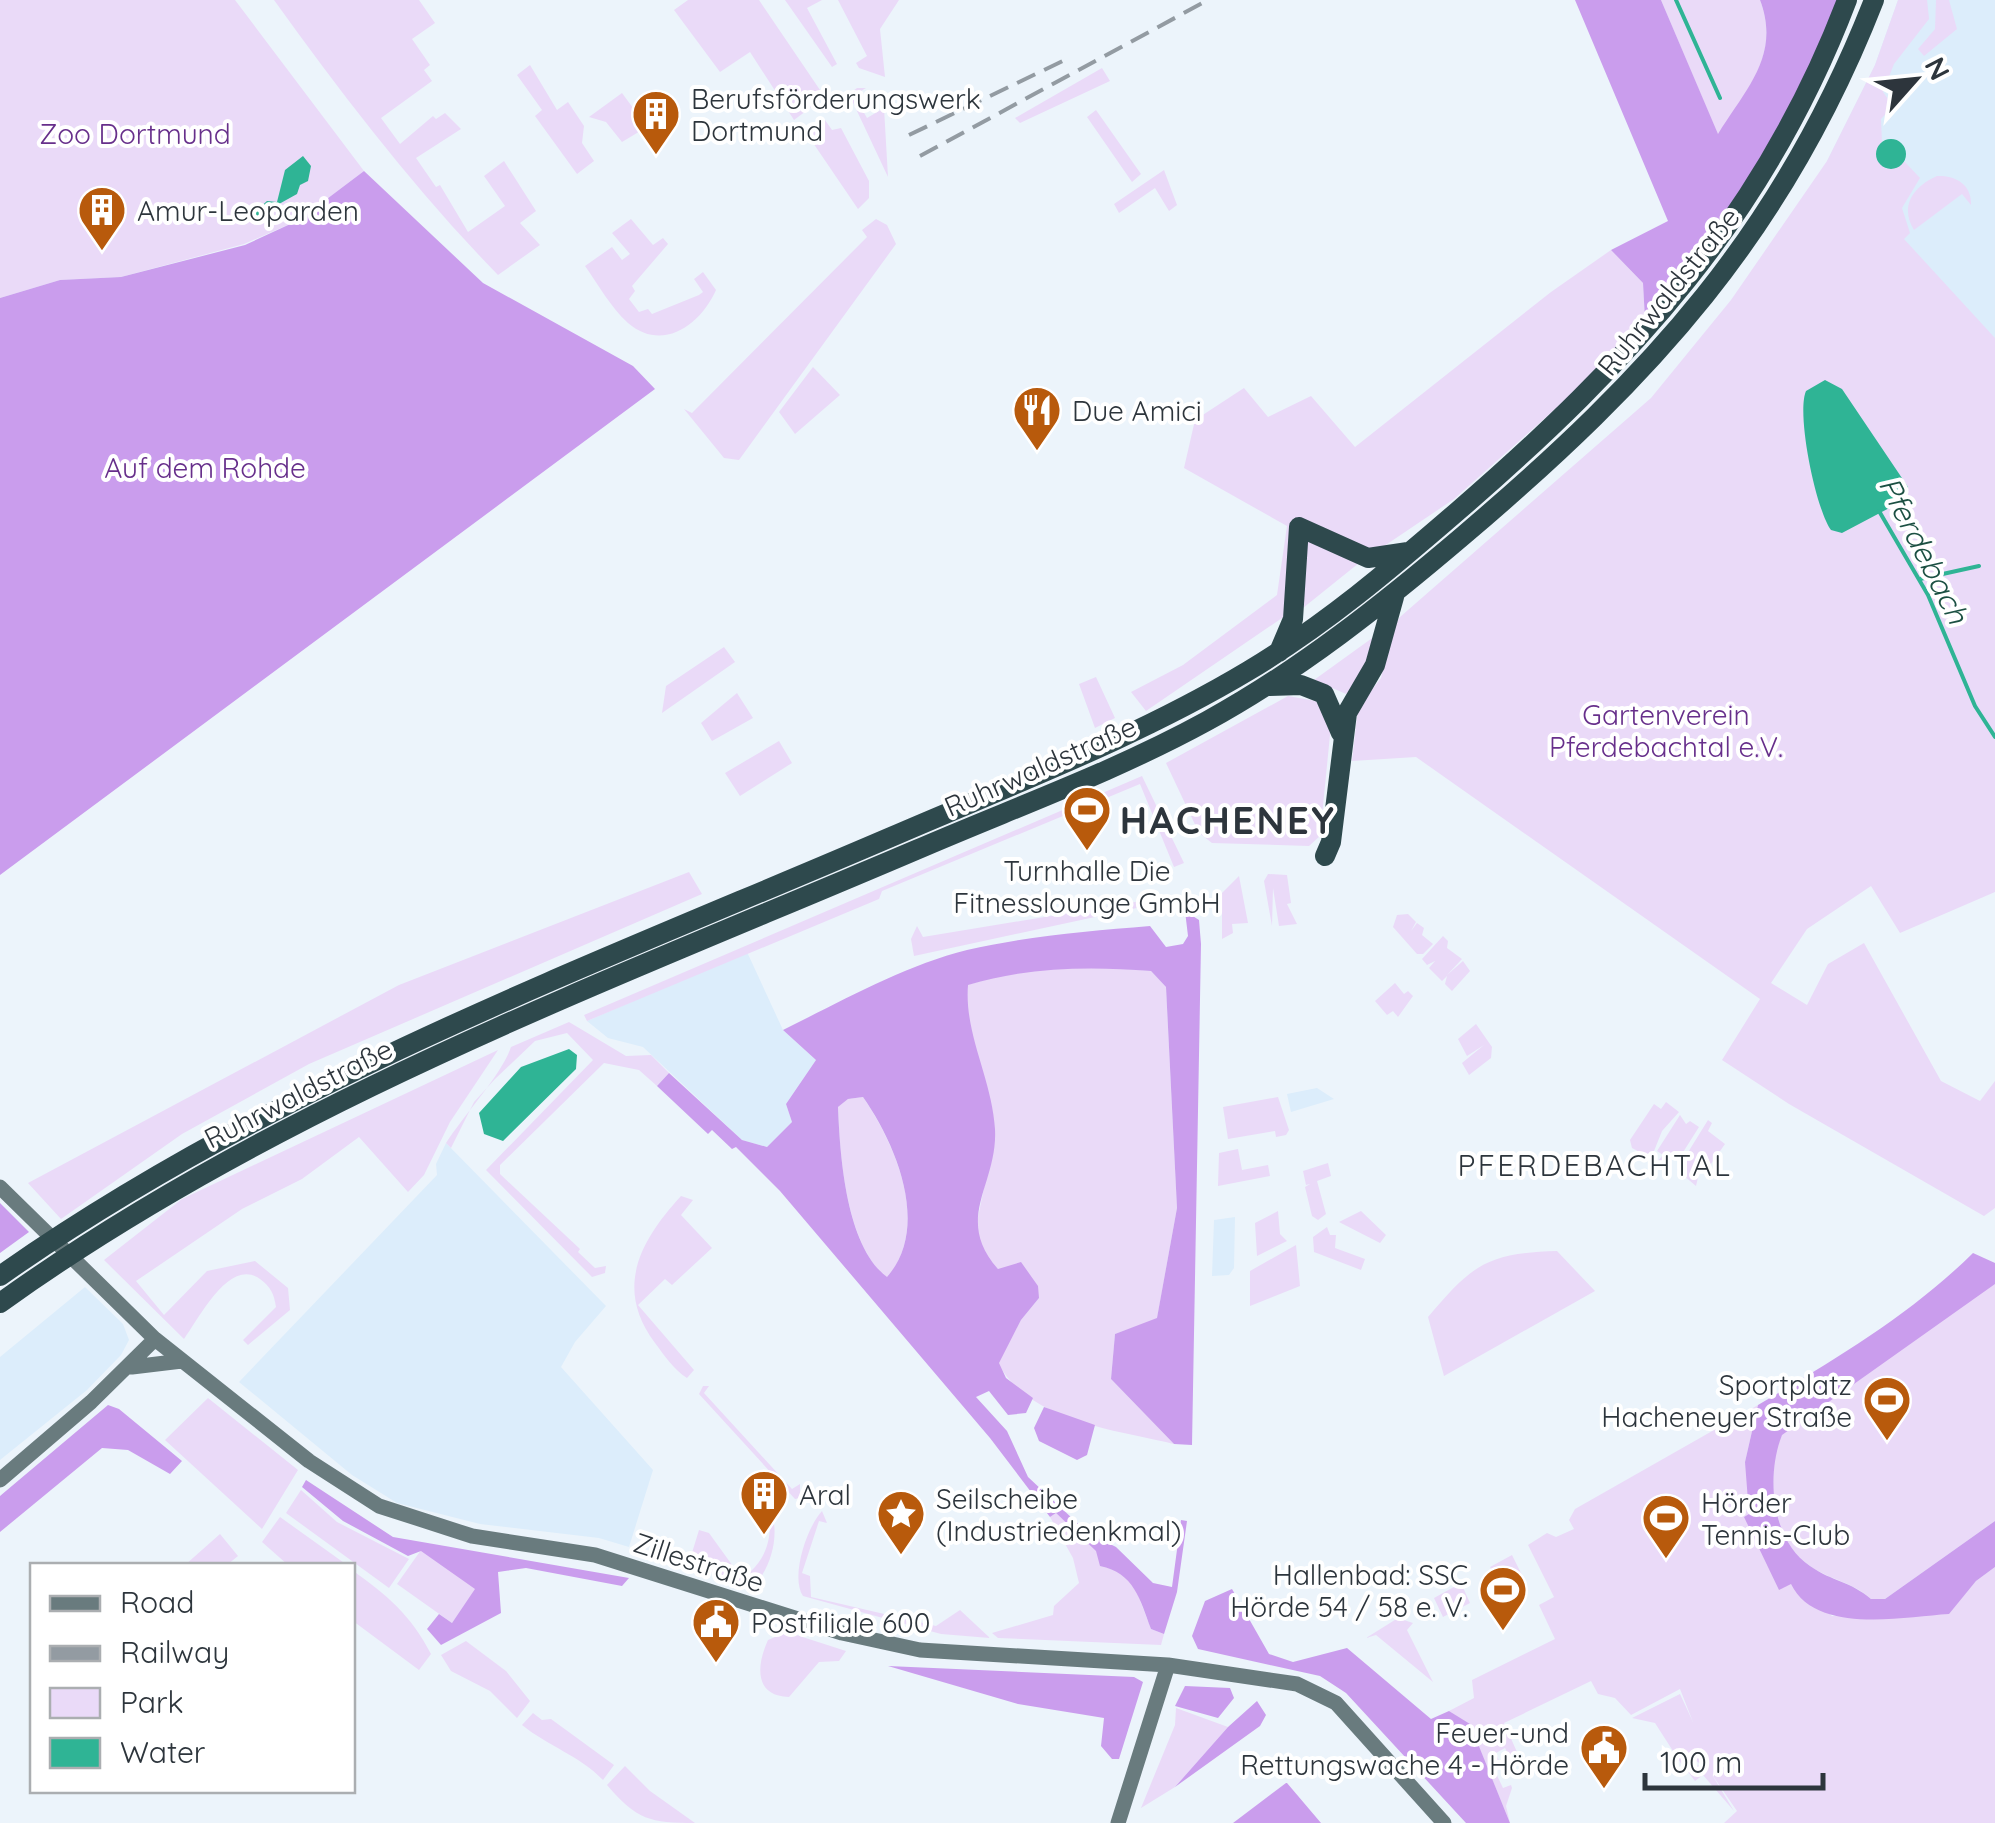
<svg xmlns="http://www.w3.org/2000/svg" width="1995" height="1823" font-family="Quicksand,sans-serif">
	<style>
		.built { fill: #dcedfb }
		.green { fill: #eadaf8 }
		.forest { fill: #ca9ded; fill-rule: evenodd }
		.water { fill: #2fb495 }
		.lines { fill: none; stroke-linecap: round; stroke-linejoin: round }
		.stream { stroke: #2fb495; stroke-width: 4 }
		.secondary { stroke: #697b7e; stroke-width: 15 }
		.highway { stroke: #2e494d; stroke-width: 20 }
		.rail { stroke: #939ba2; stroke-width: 4; stroke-dasharray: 20 10; stroke-linecap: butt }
		.labels { text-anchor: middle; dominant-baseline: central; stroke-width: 8; stroke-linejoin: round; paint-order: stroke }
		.poi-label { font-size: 28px; fill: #2d353c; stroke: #fff; text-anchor: start }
		.park-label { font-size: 28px; fill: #672f8b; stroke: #fff }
		.street-label { font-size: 28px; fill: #2d353c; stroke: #fff }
		.water-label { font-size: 30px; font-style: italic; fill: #1c5043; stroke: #fff }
		.neighbourhood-label { font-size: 30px; letter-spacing: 2.5px; fill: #2d353c; stroke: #fff }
		.district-label { font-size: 38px; font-weight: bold; letter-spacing: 2.5px; fill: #2d353c; stroke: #fff }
	</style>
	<rect width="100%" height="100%" fill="#ecf4fb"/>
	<path class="built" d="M1898 0H1995V369L1827 161 1875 65Z
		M747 952 783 1030 816 1060 786 1104 792 1122 767 1147 742 1140 643 1047 608 1038 587 1021Z
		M1317 1088 1334 1099 1291 1112 1287 1094Z
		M446 1143 606 1306 575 1342 561 1367 653 1470 629 1547 599 1538 480 1524 397 1503 352 1475 239 1382 437 1175 436 1164Z
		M1235 1217 1234 1268 1229 1275 1212 1276 1214 1220Z
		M85 1287 123 1324 129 1340 121 1355 87 1390 0 1460V1357Z"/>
	<path class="green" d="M0 0H235L364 171 299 220 244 244 121 277 60 280 0 298Z
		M274 0H419L435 23 412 39 430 65 424 70 432 81 381 118 400 144 433 116 436 119 445 113 461 129 416 158 436 187 440 185 468 232 505 206 484 176 504 161 536 211 520 223 540 245 498 275C415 190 343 96 274 0Z
		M688 0H759L820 90 818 102 794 120 750 52 720 72 674 10Z
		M785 0H822L807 8 837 64 832 67Z
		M838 0H899L880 29 885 77 859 68 856 63 867 56Z
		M1661 0H1760C1781 55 1746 90 1718 135Z
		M1898 0H1927L1929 19 1894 64 1883 92 1893 106 1881 119 1882 143 1876 157 1886 169 1904 161 1920 178 1902 208 1910 233 1904 239 1995 338V892L1900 933 1871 886 1807 929 1771 983 1807 1005 1828 964 1864 943 1941 1081 1980 1101 1995 1081V1208L1984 1216 1789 1104 1722 1060 1760 999 1416 757 1352 761 1358 708 1381 678 1391 633 1400 617 1651 398 1731 300 1827 161 1875 65Z
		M1936 0H1949L1957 29 1924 56 1918 49 1935 29Z
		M530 65 557 110 568 102 584 126 582 143 594 161 577 174 535 116 542 110 517 75Z
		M1102 68 1110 81 1020 123 1015 118Z
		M857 88H866L854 95 867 118 884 108 888 177 849 94Z
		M622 93 647 127 622 142 606 122 589 117Z
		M1096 110 1141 174 1132 182 1087 117Z
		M825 120 832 130 841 128 869 181V198L858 209 807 134Z
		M1164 170 1177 205 1169 211 1155 188 1119 213 1114 204Z
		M1937 176C1956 175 1972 185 1971 205L1962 194 1914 230C1899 206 1914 186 1937 176Z
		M631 219 653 245 663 238 668 244 632 286 635 291 629 299 639 312 648 309 652 314 699 295 703 292 694 279 703 272 716 290C701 324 663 353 628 323 611 308 598 284 585 266L612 247 622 260 630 254 612 233Z
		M876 219 887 225 896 244 739 460 724 458 684 409 692 413 867 237 862 230Z
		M1611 250 1643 283 1645 320 1572 394 1454 499 1359 563 1298 612V607L1146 711 1131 692 1183 665 1277 595 1287 526 1184 468 1195 420 1244 388 1268 417 1311 396 1355 447 1551 292Z
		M813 367 840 395 795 434 779 412Z
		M1375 636 1369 670 1346 694 1314 680Z
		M724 647 735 662 662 713 666 686Z
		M1096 677 1115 718 1095 728 1079 684Z
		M737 693 753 718 712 741 701 723Z
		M1288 696 1316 701 1331 725 1320 836 1309 846 1212 843 1199 833 1166 763Z
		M779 741 792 763 740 796 725 773Z
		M1142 776 1184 863 1174 867 1140 784 882 891 879 899 587 1021 584 1015Z
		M689 872 702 894 309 1064 182 1134 61 1219 28 1183 399 985Z
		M1268 874 1287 875 1291 903 1287 904 1297 924 1279 926 1273 888 1272 926 1264 881Z
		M1239 876 1248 923 1232 924 1233 933 1222 939V893Z
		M1159 898 1160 903 914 956 911 939 917 926 923 937Z
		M1408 914 1416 922 1411 931 1417 923 1424 928 1422 935 1433 944 1423 954H1417L1393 927 1397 915Z
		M1443 936 1448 941 1447 948 1462 959 1447 975 1463 961 1470 971 1452 991 1445 984 1447 976 1442 981 1429 968 1435 961 1427 965 1422 959Z
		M1091 966 1151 971 1166 987 1177 1208 1157 1319 1115 1334 1111 1379 1174 1444C1117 1430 1029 1422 998 1363L1021 1320 1039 1298 998 1269 983 1252 975 1232 995 1133 966 1014 967 985 1013 972Z
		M1395 983 1404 994 1408 991 1413 996 1398 1017 1393 1011 1387 1015 1375 1001Z
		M569 1022 626 1056 651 1055 669 1073 657 1086 639 1070 604 1063 500 1165V1174L580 1249 578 1252 595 1268 606 1266 605 1273 592 1277 486 1170 593 1060 567 1033 535 1041 495 1079 474 1102 451 1148 446 1143C464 1115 502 1074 511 1047Z
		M1476 1024 1492 1047 1491 1058 1469 1075 1462 1063 1484 1045 1467 1056 1458 1039Z
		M498 1050 450 1122 424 1175 408 1192 359 1137 302 1179 242 1209 136 1281 164 1315 207 1271 255 1261 288 1288 290 1310 248 1345 243 1340 276 1307C274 1294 271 1287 260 1279 229 1257 199 1319 184 1339L104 1260 182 1199Z
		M863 1097C896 1146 931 1225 887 1278 846 1244 840 1157 838 1107L848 1099Z
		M1278 1097 1289 1130 1286 1135 1276 1137 1275 1131 1228 1139 1223 1107Z
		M1666 1102 1679 1112 1662 1131 1654 1151 1645 1155 1632 1148 1630 1140 1654 1104 1661 1109Z
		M1680 1115 1686 1124 1690 1121 1699 1127 1680 1157 1676 1154 1666 1168 1657 1162 1663 1155 1657 1151Z
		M1708 1120 1712 1123 1708 1131 1725 1144 1706 1171 1700 1169 1696 1186 1677 1170Z
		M1238 1149 1242 1170 1268 1165 1270 1176 1218 1186 1219 1153Z
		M1328 1163 1331 1176 1317 1181 1326 1214 1318 1220 1312 1216 1305 1187 1310 1184 1306 1185 1303 1171Z
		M681 1196 693 1200 681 1215 712 1248 672 1285 665 1279 638 1305 694 1370 687 1378C674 1370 664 1355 655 1343 614 1288 640 1241 681 1196Z
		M1278 1211 1280 1234 1287 1241 1257 1256 1255 1223Z
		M1361 1211 1386 1235 1380 1243 1339 1222Z
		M1327 1227 1330 1235H1336L1335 1248 1365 1259 1361 1270 1314 1252 1313 1237Z
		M1296 1245 1300 1286 1250 1306V1271Z
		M1557 1251 1595 1291 1444 1376 1428 1317C1473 1264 1487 1253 1557 1251Z
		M1989 1284H1995V1521L1885 1599H1871C1851 1581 1832 1581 1810 1566 1771 1540 1766 1475 1781 1435Z
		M703 1386H709L704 1393 792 1489 800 1484V1498L795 1499 699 1394Z
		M208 1398 298 1470 262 1529 165 1440Z
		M1758 1405 1745 1462 1791 1584 1832 1616 1948 1614 1976 1581 1995 1567V1823H1724L1737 1811 1711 1773 1734 1811 1703 1775 1695 1781 1685 1768 1701 1765 1709 1770 1688 1755 1682 1765 1655 1723 1632 1718 1680 1694 1693 1722 1680 1689 1631 1715 1615 1698 1598 1694 1591 1681 1504 1723 1517 1752 1509 1756 1505 1748 1496 1753 1499 1761 1492 1765 1503 1788 1511 1785 1512 1788 1506 1806 1510 1823 1470 1725 1449 1711 1474 1698 1472 1680 1555 1639 1539 1605 1554 1597 1528 1545 1547 1533 1556 1537 1574 1529 1569 1520 1575 1509Z
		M301 1490 337 1522 409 1559 389 1588 286 1513Z
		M766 1500C781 1524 775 1559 758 1581L740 1583 665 1556 667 1549 691 1556 699 1530 709 1533 735 1569 750 1572C770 1555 774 1527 766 1500Z
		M822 1511 827 1523 819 1521 802 1573 810 1576 811 1597 936 1626 960 1610 990 1638 941 1634 803 1596C790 1577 807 1527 822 1511Z
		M1056 1513 1135 1587 1151 1629 1164 1634 1161 1645 998 1638 992 1633 1053 1615 1054 1606 1079 1583 1073 1558 1050 1517Z
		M280 1517 347 1565H288L262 1542Z
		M220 1534 238 1556 227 1565H185Z
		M421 1550 476 1589 452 1623 397 1584Z
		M1512 1555 1524 1579 1501 1590 1490 1567Z
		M352 1570C387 1595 411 1615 431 1654L419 1670 353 1621Z
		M1461 1583 1470 1603 1443 1617 1434 1598Z
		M1398 1618 1413 1623 1407 1630 1433 1682 1376 1635 1366 1638Z
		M787 1632 846 1651 839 1661 819 1662 789 1697C753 1696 757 1664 768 1640Z
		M466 1641 506 1671 530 1701 517 1718 490 1691 451 1671 441 1655Z
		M1176 1708 1228 1727 1175 1787 1141 1808 1175 1725Z
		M533 1713 542 1720 551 1719 614 1765 603 1780C580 1756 548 1746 522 1725Z
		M625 1766 650 1791 695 1823C650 1823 637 1820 607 1785Z"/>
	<path class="forest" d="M1575 0H1661L1718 134C1746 89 1781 55 1760 0H1843L1788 118 1691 266 1645 320 1643 283 1611 250 1668 221Z
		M364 171 483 283 633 366 655 389 0 875V298L60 280 121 277 245 245 299 220Z
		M1185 911 1199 920 1201 944 1192 1445 1174 1444 1111 1379 1115 1334 1157 1318 1177 1208 1166 987 1151 971C1088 966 1029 967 968 985 964 1034 992 1079 995 1129 998 1185 953 1218 998 1269L1021 1262 1038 1286 1039 1298 1021 1320 999 1363 1006 1378 1033 1398 1026 1413 1008 1415 989 1391 976 1397 1007 1431 1028 1477 1088 1533 1116 1547 1153 1583 1172 1587 1181 1520 1187 1521 1177 1592 1164 1634 1151 1629C1140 1599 1134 1573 1100 1566L1096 1551 1056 1513 1050 1517 990 1438 780 1191 736 1147 732 1149 712 1130 708 1134 657 1086 669 1073 742 1140 767 1147 792 1122 786 1104 816 1060 783 1030C842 1001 903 966 967 950 1027 936 1089 931 1150 926L1166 947 1183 944 1188 936ZM863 1097C896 1144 931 1227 887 1277 846 1246 840 1156 838 1107L848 1099Z
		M0 1203 29 1232 0 1253Z
		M1973 1253 1995 1263V1284L1782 1435C1766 1475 1771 1540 1810 1566 1833 1582 1850 1581 1871 1599H1885L1995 1521V1567L1976 1581 1949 1614C1902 1617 1816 1635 1791 1584L1779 1590 1744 1517 1749 1514 1745 1462 1758 1405C1834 1360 1909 1316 1973 1253Z
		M108 1405 119 1409 182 1461 170 1474 128 1450 102 1448 0 1532V1496Z
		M1044 1407 1095 1425 1087 1455 1077 1460 1039 1441 1034 1428Z
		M306 1480 393 1537 629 1578 622 1586 526 1568 498 1572 501 1613 441 1645 427 1629 439 1614 452 1623 475 1589 421 1551 408 1556 343 1521 302 1487Z
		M1232 1589 1269 1654 1293 1662 1347 1648 1431 1719 1449 1711 1470 1724 1510 1823H1466L1346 1693 1320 1676 1198 1649 1192 1636 1205 1601Z
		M888 1666 1134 1677 1143 1682 1119 1759H1112L1101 1746 1104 1718 1018 1704Z
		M1185 1686 1230 1688 1234 1698 1218 1718 1175 1706Z
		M1257 1701 1266 1715 1260 1726 1175 1787 1228 1727Z
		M1287 1783 1321 1823H1233L1286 1783Z"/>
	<path class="water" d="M1876 154a15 15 0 1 1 30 0a15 15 0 1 1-30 0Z
		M303 156 311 166 308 181 300 185 297 194 270 209 267 220H256V211L267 201 277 202 285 170Z
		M1825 380 1842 389 1908 487 1895 505 1842 533 1831 530C1816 510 1796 414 1806 391Z
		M569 1049 577 1055 576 1069 503 1141 484 1134 479 1113 521 1067Z"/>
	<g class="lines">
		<path class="stream" d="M1676 0 1720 98
			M1879 511 1928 595 1975 706 1995 737
			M1920 579 1979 566"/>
		<path class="secondary" d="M0 1187 155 1339 309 1461 379 1506 472 1536 595 1555 842 1633 920 1650 1168 1665 1297 1684 1336 1703 1444 1823
			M132 1367 182 1361
			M0 1480 91 1402 155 1339
			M1118 1823 1168 1665"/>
		<path class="highway" d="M1279 652 1293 619 1299 527 1368 558 1408 552
			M1268 686 1301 685 1324 694 1341 733
			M1325 856 1331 842 1347 713 1375 665 1394 597
			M0 1276C273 1084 586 968 891 837 1011 785 1136 738 1248 671 1325 625 1392 568 1459 510 1631 361 1765 216 1847 0
			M0 1303C279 1103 602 984 916 850 1013 808 1114 772 1207 721 1300 670 1383 604 1464 535 1651 376 1783 233 1874 0"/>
		<path class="rail" d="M909 135 1071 57
			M920 156 1208 0"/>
	</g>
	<defs>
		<g id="building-pin" transform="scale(2.5)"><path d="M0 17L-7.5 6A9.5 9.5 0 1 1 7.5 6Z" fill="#b85a0c" stroke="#fff"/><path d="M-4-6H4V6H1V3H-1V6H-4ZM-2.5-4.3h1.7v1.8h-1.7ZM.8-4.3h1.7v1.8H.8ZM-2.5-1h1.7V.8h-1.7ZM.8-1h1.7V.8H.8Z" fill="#fff"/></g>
		<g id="restaurant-pin" transform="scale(2.5)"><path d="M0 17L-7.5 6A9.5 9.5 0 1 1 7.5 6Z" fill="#b85a0c" stroke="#fff"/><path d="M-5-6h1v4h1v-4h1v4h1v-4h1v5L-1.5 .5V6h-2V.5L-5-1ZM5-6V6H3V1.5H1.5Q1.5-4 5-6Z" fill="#fff"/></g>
		<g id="stadium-pin" transform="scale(2.5)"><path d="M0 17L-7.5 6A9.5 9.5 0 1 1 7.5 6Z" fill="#b85a0c" stroke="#fff"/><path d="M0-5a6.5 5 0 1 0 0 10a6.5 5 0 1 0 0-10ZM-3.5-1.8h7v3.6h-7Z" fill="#fff"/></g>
		<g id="sight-pin" transform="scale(2.5)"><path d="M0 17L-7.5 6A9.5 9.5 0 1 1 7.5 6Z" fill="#b85a0c" stroke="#fff"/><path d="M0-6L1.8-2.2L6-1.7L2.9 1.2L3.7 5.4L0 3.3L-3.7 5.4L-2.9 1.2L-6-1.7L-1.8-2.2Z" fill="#fff"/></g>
		<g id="civic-pin" transform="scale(2.5)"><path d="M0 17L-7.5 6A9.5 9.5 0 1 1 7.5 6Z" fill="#b85a0c" stroke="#fff"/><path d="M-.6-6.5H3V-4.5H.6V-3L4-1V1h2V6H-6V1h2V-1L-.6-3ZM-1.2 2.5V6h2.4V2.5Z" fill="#fff"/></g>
	</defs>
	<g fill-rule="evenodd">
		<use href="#building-pin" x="656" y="114"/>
		<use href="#building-pin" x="102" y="210"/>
		<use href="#restaurant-pin" x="1037" y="410"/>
		<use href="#stadium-pin" x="1087" y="810"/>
		<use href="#stadium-pin" x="1887" y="1400"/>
		<use href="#building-pin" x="764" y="1494"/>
		<use href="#sight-pin" x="901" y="1514"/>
		<use href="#stadium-pin" x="1666" y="1518"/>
		<use href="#stadium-pin" x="1503" y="1590"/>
		<use href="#civic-pin" x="716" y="1622"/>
		<use href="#civic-pin" x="1604" y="1748"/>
	</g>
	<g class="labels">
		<g class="poi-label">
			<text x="691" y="98">Berufsförderungswerk<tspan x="691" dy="32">Dortmund</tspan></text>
			<text x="137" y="210">Amur-Leoparden</text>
			<text x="1072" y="410">Due Amici</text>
			<text x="1087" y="870" text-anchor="middle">Turnhalle Die<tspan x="1087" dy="32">Fitnesslounge GmbH</tspan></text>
			<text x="1852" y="1384" text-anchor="end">Sportplatz<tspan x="1852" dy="32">Hacheneyer Straße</tspan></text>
			<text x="799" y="1494">Aral</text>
			<text x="936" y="1498">Seilscheibe<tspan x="936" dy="32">(Industriedenkmal)</tspan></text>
			<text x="1701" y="1502">Hörder<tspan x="1701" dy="32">Tennis-Club</tspan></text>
			<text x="1468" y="1574" text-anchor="end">Hallenbad: SSC<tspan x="1468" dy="32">Hörde 54 / 58 e. V.</tspan></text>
			<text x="751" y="1622">Postfiliale 600</text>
			<text x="1569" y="1732" text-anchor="end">Feuer-und<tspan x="1569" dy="32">Rettungswache 4 - Hörde</tspan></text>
		</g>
		<g class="park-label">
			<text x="135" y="133">Zoo Dortmund</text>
			<text x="205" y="467">Auf dem Rohde</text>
			<text x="1666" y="714">Gartenverein<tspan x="1666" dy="32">Pferdebachtal e.V.</tspan></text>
		</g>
		<g class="street-label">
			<text transform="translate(1668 291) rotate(-51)">Ruhrwaldstraße</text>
			<text transform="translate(1040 766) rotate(-24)">Ruhrwaldstraße</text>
			<text transform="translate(298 1093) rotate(-27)">Ruhrwaldstraße</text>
			<text transform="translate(699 1562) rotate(18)">Zillestraße</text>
		</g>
		<g class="water-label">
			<text transform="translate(1924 550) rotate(63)">Pferdebach</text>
		</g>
		<g class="neighbourhood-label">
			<text x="1595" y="1165">PFERDEBACHTAL</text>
		</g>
		<g class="district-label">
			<text x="1228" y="820">HACHENEY</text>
		</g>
	</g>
	<rect x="30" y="1563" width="325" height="230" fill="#ffffff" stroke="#abaeb1" stroke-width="2.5"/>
	<rect x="50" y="1596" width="50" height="15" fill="#697b7e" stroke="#abaeb1" stroke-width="2.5"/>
	<text x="120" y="1613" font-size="30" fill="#2d353c">Road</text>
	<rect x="50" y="1646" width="50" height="15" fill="#939ba2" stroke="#abaeb1" stroke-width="2.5"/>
	<text x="120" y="1663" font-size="30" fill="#2d353c">Railway</text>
	<rect x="50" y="1688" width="50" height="30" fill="#eadaf8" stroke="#abaeb1" stroke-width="2.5"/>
	<text x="120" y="1713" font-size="30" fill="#2d353c">Park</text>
	<rect x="50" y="1738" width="50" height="30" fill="#2fb495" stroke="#abaeb1" stroke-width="2.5"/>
	<text x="120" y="1763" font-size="30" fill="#2d353c">Water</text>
	<g transform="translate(1915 80) rotate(63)" stroke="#ffffff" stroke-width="8" paint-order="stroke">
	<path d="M0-8L18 38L0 25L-18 38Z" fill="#2d353c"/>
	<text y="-15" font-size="28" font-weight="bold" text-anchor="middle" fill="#2d353c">N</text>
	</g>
	<path d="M1645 1773v15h178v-15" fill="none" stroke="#2d353c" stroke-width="5"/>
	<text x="1660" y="1773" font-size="30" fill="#2d353c" stroke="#ffffff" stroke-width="8" paint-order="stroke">100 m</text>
</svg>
